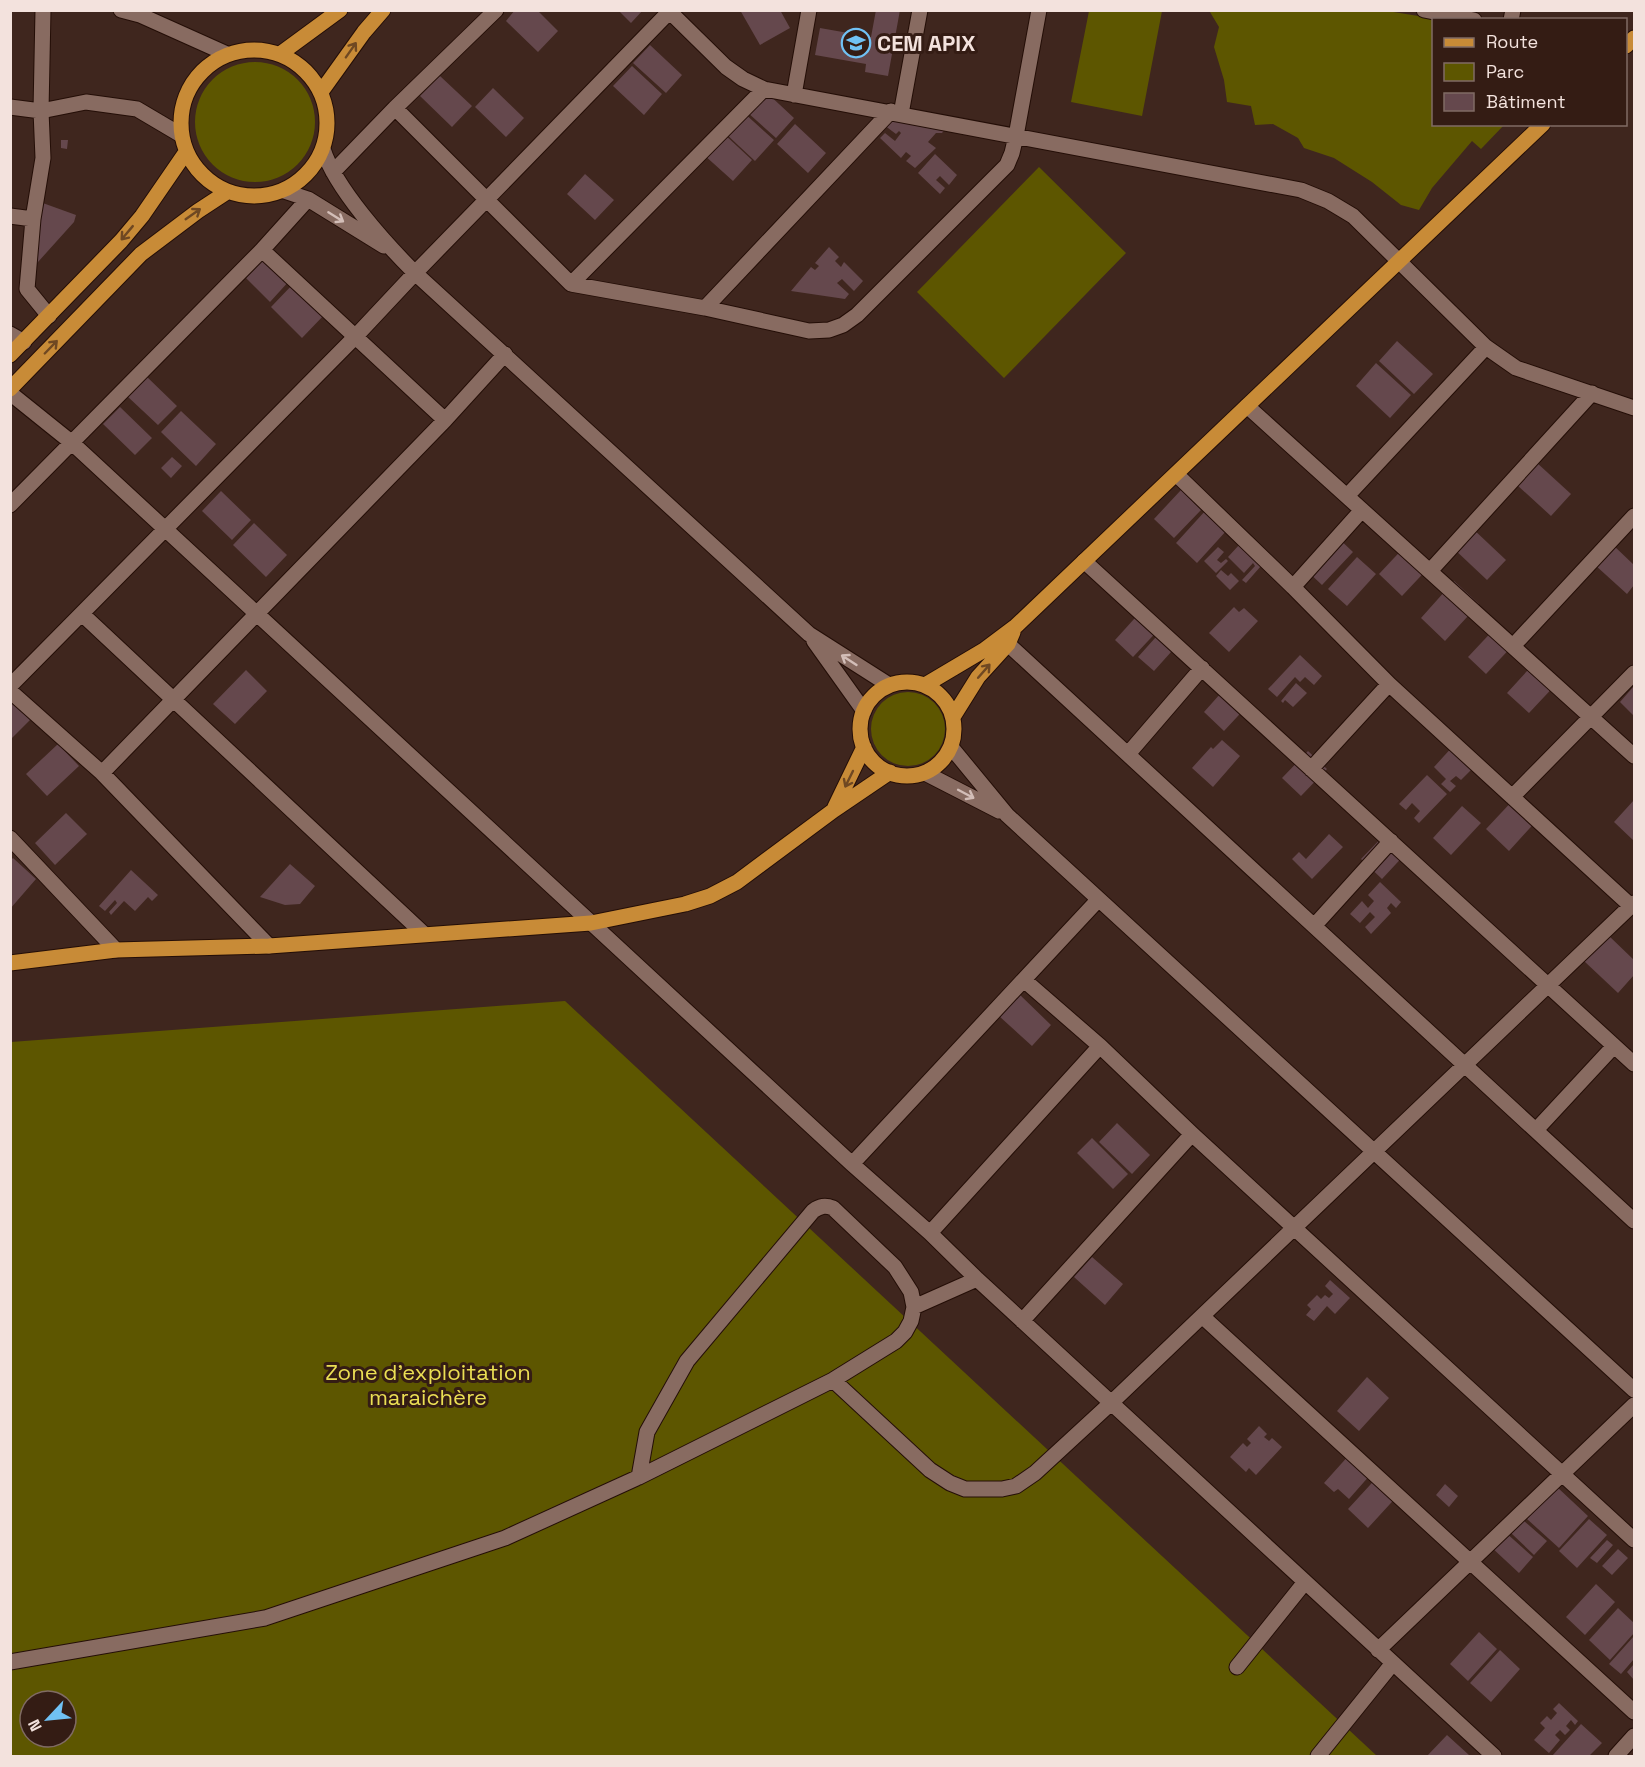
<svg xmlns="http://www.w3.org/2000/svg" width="1645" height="1767" font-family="'Space Grotesk',sans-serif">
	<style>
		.green { fill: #5d5600; fill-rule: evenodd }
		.building { fill: #65484d }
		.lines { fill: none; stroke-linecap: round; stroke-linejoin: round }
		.minor-casing { stroke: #240e07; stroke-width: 17 }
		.major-casing { stroke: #240e07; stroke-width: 17 }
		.minor { stroke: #886b61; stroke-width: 15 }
		.major { stroke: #c88b37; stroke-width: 15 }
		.oneway { stroke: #6f4822 }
		.oneway2 { stroke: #d3beb8 }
		.labels { text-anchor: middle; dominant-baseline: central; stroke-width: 6; stroke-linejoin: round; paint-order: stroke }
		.poi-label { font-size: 22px; font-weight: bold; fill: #f3e2dd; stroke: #341c14; text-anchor: start }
		.park-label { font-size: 22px; fill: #ebdf54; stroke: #341c14 }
	</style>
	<rect width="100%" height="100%" fill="#3f261e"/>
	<path class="green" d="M1212 10H1381L1437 19 1434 20V124L1504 125 1481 149 1472 141 1432 188 1419 210 1401 205 1372 182 1334 158 1304 148 1298 138 1273 124 1255 125 1251 106 1227 102 1224 80 1214 47 1219 27 1210 12Z
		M1089 11H1162L1142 116 1071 102Z
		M195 122a60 60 0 1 1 120 0a60 60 0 1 1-120 0Z
		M1039 167 1126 253 1004 378 917 292Z
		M871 729a37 37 0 1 1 74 0a37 37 0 1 1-74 0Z
		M565 1001 1377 1756H11V1042ZM30 1701H66V1737H30Z"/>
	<path class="building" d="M515 10H537L558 31 538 52 506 21Z
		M618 10H643L631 23Z
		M740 10H780L790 28 760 45Z
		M876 10H900L888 76 865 72 866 64 815 55 820 28 871 37Z
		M650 45 682 75 666 93 633 63Z
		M632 66 662 94 644 115 613 86Z
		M440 76 472 106 452 127 420 96Z
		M493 88 524 118 506 137 475 107Z
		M765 91 794 118 776 138 747 112Z
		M743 112 774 140 755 161 724 132Z
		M894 117 946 128 942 133H936L928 142 936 148 915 168 906 161 911 156 906 152 901 158 880 138 885 133 895 141 901 133 899 131 896 134 884 125 889 118 892 122Z
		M795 124 826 153 808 173 777 144Z
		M723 133 752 160 733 181 703 154Z
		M61 140H68L67 149 61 148Z
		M935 154 957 175 949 185 940 176 936 180 945 188 940 194 918 173Z
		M585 174 614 200 595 220 567 194Z
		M40 202 76 215 74 222 29 272Z
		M829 247 839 257 835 261 841 267 844 262 863 281 854 291 842 279 837 283 849 294 845 299 791 291 811 267 815 270 819 266 815 263Z
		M266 257 290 280 270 302 246 278Z
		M294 283 325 314 302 338 271 307Z
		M1397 341 1433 374 1414 394 1379 361Z
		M1376 363 1411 395 1390 418 1356 386Z
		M146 376 177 406 158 425 127 396Z
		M120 407 152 438 135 455 103 424Z
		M181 411 216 444 196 466 161 432Z
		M172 457 182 466 171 478 161 468Z
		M1536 462 1571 494 1551 516 1516 484Z
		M1181 490 1201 510 1174 538 1154 519Z
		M221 491 251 520 232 540 202 511Z
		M1206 510 1227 530 1197 563 1176 543Z
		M254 523 287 555 266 577 233 545Z
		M1472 528 1506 560 1487 580 1453 548Z
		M1334 534 1353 552 1322 585 1304 568Z
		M1409 542 1433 563 1402 596 1379 574Z
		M1239 545 1261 566 1246 583 1242 580 1255 566 1253 563 1244 573 1228 557Z
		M1613 545 1634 565V585L1627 594 1595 565Z
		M1218 547 1224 552 1217 560 1221 563 1226 559 1228 561 1216 573 1204 561Z
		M1357 557 1376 574 1347 606 1328 589Z
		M1221 570 1228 576 1231 573 1239 581 1230 590 1216 576Z
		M1454 581 1479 604 1445 641 1421 618Z
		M1234 607 1239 612 1244 608 1258 621 1229 652 1209 633Z
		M1144 608 1163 625 1133 657 1115 640Z
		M1498 625 1516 642 1486 674 1468 657Z
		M1164 628 1180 642 1154 671 1138 657Z
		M1300 655 1322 676 1314 685 1305 677 1300 682 1295 677 1277 697 1268 689Z
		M1538 659 1560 680 1529 713 1507 693Z
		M246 670 267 691 235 724 213 704Z
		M1296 683 1307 693 1293 707 1285 700 1283 703 1281 701Z
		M1229 684 1250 703 1224 731 1204 712Z
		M1634 686V716L1620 702Z
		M10 694 33 717 10 740Z
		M1222 740 1240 756 1213 787 1192 768 1211 747 1213 749Z
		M58 744 79 766 47 796 26 774Z
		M1454 745 1477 764 1461 780 1456 776 1450 781 1456 786 1450 792 1441 784 1446 779 1434 767Z
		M1308 751 1327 769 1301 796 1282 778Z
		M1427 775 1447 794 1419 823 1414 818 1420 811 1412 803 1406 810 1399 804Z
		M1516 797 1539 818 1509 851 1486 829Z
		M1634 800V841L1614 822Z
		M1462 806 1481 823 1451 855 1433 838Z
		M66 813 87 834 55 865 35 843Z
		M1389 830 1409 850 1382 879 1361 859Z
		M1329 834 1343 847 1312 879 1292 859 1299 852 1306 859Z
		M13 858 36 879 10 909V861Z
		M290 864 315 886 300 904 285 905 260 897Z
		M131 870 158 895 152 901 148 897 135 911 124 901 111 915 109 912 117 903 115 900 105 911 99 906Z
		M1380 882 1401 902 1396 908 1391 903 1387 908 1391 913 1371 934 1365 927 1375 917 1370 912 1360 923 1350 914 1362 901 1368 908 1374 901 1368 895Z
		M1608 935 1634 960V975L1618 993 1584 961Z
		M1019 994 1051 1025 1032 1046 999 1016Z
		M1117 1123 1150 1155 1132 1174 1099 1142Z
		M1092 1138 1128 1174 1113 1189 1077 1153Z
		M1092 1257 1123 1284 1105 1305 1074 1277Z
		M1330 1280 1350 1298 1335 1314 1327 1306 1314 1321 1306 1315 1311 1309 1307 1305 1317 1295 1321 1299 1325 1295 1329 1298 1333 1294 1325 1286Z
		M1367 1377 1389 1398 1359 1431 1337 1411Z
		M1259 1426 1267 1434 1264 1437 1269 1441 1272 1438 1282 1447 1256 1475 1249 1468 1246 1472 1230 1457 1243 1443 1247 1447 1251 1443 1247 1439Z
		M1350 1454 1371 1474 1349 1499 1338 1489 1334 1492 1324 1483Z
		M1381 1473 1401 1492 1368 1528 1348 1509Z
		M1445 1484 1458 1496 1449 1507 1436 1495Z
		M1557 1487 1588 1516 1559 1548 1527 1519Z
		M1589 1519 1607 1535 1577 1568 1559 1551Z
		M1523 1520 1547 1541 1534 1555 1511 1533Z
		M1504 1531 1533 1557 1519 1573 1490 1546Z
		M1607 1540 1613 1545 1597 1563 1590 1558Z
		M1618 1549 1628 1558 1612 1575 1602 1566Z
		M1596 1584 1615 1602 1585 1635 1566 1617Z
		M1618 1608 1634 1623V1633L1610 1660 1589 1640Z
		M1479 1632 1497 1649 1468 1681 1450 1664Z
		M1634 1636V1659L1621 1674 1609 1664Z
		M1500 1650 1520 1669 1491 1702 1470 1683Z
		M1634 1664V1680L1627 1672Z
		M1559 1703 1578 1721 1575 1725 1571 1720 1566 1726 1570 1730 1565 1735 1560 1730 1555 1735 1560 1740 1549 1753 1534 1740 1545 1728 1540 1723 1547 1716 1551 1720 1557 1713 1553 1709Z
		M1581 1724 1602 1743 1589 1756H1552Z
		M1447 1735 1469 1755 1467 1756H1427Z"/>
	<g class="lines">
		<g class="minor-casing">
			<path id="minor" d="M43 10 41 111 43 158 33 219 27 289 49 316
				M121 10 140 15 227 54
				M668 10 726 67 743 79 764 89 1301 190 1328 201 1353 216 1486 347 1516 368 1634 408
				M1424 10 1474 20
				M1511 20 1513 10
				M794 95 809 10
				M10 107 41 111 86 102 137 109 181 135
				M395 108 571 284 705 308 809 331 829 330 843 325 857 315 1007 165 1012 153 1016 136 1039 10
				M901 114 920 10
				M323 149C335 188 386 244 415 273L809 634 889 685
				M333 172 395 108 496 10
				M284 191 308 199 384 246
				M10 216 33 219
				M262 250 445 420
				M571 284 764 89
				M705 308 891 111
				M10 334 24 342
				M10 393 71 442 852 1164 930 1233 977 1279 1494 1756
				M1247 406 1634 756
				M1177 475 1293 587 1389 684 1631 906
				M1347 496 1486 347
				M10 505 262 250 308 199
				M1084 561 1634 1064
				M1430 571 1592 393
				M1293 587 1362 510
				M82 614 424 934
				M814 641 864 711
				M1008 644 1634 1221
				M1513 646 1634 516
				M10 686 355 337 415 273 671 10
				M10 691 102 773 269 946
				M951 747 1007 815 1634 1390
				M1128 754 1202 668
				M1311 769 1389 684
				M102 773 445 420 505 354
				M925 773 999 811
				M1512 797 1634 673
				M10 838 116 950
				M1314 926 1391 841
				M1024 980 1100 1046 1192 1134 1634 1540
				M1536 1130 1614 1046
				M852 1164 1098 900
				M930 1233 1100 1046
				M914 1307 977 1279
				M1202 1316 1634 1712
				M1022 1321 1192 1134
				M833 1380 930 1470 950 1483 965 1489H1002L1016 1486 1035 1473 1111 1403 1634 903
				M1378 1650 1634 1405
				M10 1662 265 1618 505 1538 639 1477 833 1380 896 1341 905 1332 911 1321 914 1307 911 1292 895 1267 833 1208C825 1205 820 1206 813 1211L687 1361 647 1432 639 1477
				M1237 1667 1305 1582
				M1318 1756 1393 1663
				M1616 1756 1634 1736"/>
		</g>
		<g class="major-casing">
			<path id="major" d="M1626 46 1634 38
				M181 123a73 73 0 1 1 146 0a73 73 0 1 1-146 0Z
				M280 54 340 10
				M321 92 364 32 383 10
				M10 355 121 241 142 216 186 152
				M10 389 141 254 198 211 227 192
				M860 729a47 47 0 1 1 94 0a47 47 0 1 1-94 0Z
				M925 685 984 650 1016 626 1543 124
				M953 717 978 677 1008 644 1013 632
				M835 807 864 747
				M10 963 116 950 269 946 591 923 685 904 710 896 737 882 834 810 890 772"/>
		</g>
		<use href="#minor" class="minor"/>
		<use href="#major" class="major"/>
	</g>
	<defs><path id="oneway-shaft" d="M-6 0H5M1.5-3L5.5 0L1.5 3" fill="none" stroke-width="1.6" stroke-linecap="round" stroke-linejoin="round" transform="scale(1.5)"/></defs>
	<g class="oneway">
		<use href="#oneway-shaft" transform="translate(351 50) rotate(-55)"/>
		<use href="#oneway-shaft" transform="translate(193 214) rotate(-35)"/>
		<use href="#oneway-shaft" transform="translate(127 233) rotate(130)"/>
		<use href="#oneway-shaft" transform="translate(51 347) rotate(-46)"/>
		<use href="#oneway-shaft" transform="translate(984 671) rotate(-49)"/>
		<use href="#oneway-shaft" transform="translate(849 779) rotate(116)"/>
	</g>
	<g class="oneway2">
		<use href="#oneway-shaft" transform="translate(336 217) rotate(32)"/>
		<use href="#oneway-shaft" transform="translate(849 660) rotate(-147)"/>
		<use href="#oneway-shaft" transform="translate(966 794) rotate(28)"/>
	</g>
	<defs>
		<g id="school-ring" transform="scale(1.5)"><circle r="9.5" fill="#341c14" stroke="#70c1f4" stroke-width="1.5"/><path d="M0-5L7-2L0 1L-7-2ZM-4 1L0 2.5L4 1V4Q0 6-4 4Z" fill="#70c1f4"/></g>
	</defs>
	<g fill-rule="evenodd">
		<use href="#school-ring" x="856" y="43"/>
	</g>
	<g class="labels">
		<g class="poi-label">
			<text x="877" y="43">CEM APIX</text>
		</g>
		<g class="park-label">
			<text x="428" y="1372">Zone d'exploitation<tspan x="428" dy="25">maraichère</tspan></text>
		</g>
	</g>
	<rect width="1645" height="1767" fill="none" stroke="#f3e2dd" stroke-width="24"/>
	<rect x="1432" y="18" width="195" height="108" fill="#341c14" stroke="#806b64" stroke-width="1.5"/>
	<rect x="1444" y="38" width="30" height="9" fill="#c88b37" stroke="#806b64" stroke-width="1.5"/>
	<text x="1486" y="48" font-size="18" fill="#f3e2dd">Route</text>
	<rect x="1444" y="63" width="30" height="18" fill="#5d5600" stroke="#806b64" stroke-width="1.5"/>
	<text x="1486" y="78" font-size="18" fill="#f3e2dd">Parc</text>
	<rect x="1444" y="93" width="30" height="18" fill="#65484d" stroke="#806b64" stroke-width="1.5"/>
	<text x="1486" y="108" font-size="18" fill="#f3e2dd">Bâtiment</text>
	<g transform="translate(48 1719) rotate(244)"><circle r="28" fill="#341c14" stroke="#806b64" stroke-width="1.5"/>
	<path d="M0-4.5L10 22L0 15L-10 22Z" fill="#70c1f4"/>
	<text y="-9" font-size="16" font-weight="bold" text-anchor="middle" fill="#f3e2dd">N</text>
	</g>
</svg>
